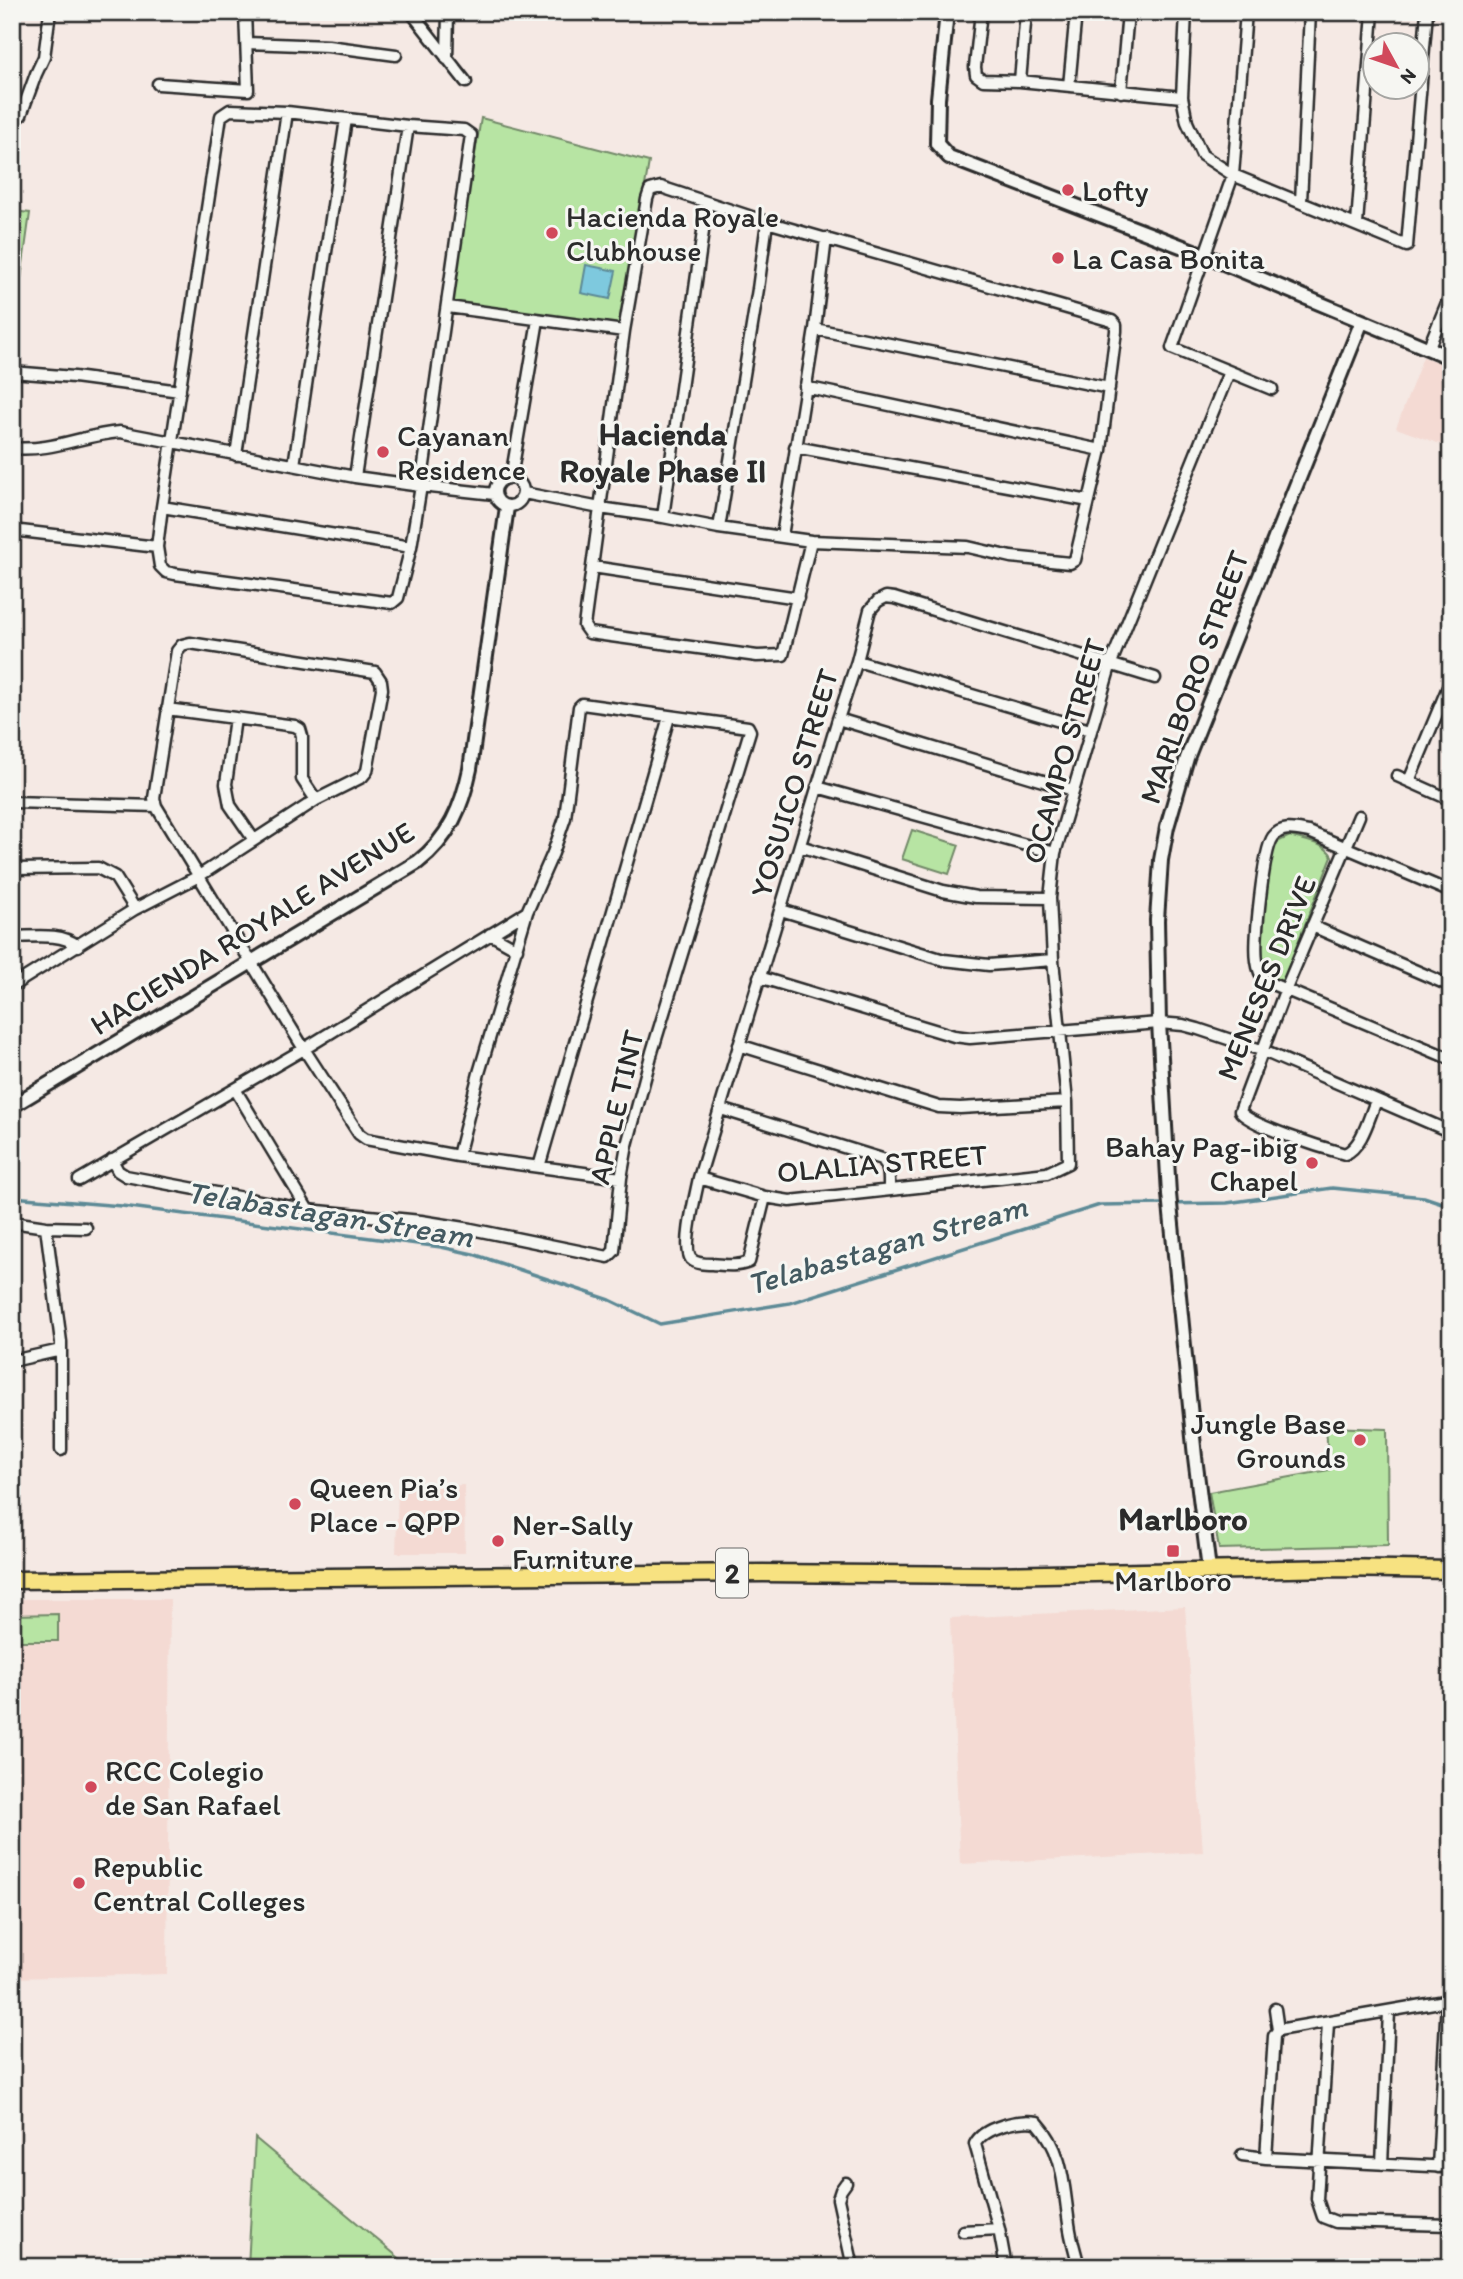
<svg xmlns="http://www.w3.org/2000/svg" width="1463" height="2279" font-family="Itim,sans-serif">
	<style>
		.built { fill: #f4dad3 }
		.green { fill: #b7e4a3; stroke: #718867; stroke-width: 2 }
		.water { fill: #7ec9de; stroke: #5d8a96; stroke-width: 2 }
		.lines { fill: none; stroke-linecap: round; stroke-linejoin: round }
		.stream { stroke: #5d8a96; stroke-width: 3.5 }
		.minor-casing { stroke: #2b2b2b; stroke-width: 15 }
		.tertiary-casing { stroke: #2b2b2b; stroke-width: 18 }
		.trunk-casing { stroke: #2b2b2b; stroke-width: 21 }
		.minor { stroke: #f6f6f2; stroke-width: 10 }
		.tertiary { stroke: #f6f6f2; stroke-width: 12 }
		.trunk { stroke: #f7e281; stroke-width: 16 }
		.poi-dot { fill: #d1495b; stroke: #f6f6f2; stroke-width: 2.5 }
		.labels { text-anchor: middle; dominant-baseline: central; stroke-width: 6; stroke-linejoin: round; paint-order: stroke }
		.shield { fill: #f6f6f2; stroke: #686867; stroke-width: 2 }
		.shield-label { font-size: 28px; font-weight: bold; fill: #2b2b2b }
		.poi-label { font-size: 30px; fill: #2b2b2b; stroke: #f6f6f2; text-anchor: start }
		.street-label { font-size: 30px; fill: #2b2b2b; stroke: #f6f6f2 }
		.neighbourhood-label { font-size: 32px; font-weight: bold; fill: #2b2b2b; stroke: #f6f6f2 }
		.water-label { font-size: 32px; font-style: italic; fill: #445a61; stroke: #f6f6f2 }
		.quarter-label { font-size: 33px; font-weight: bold; fill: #2b2b2b; stroke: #f6f6f2 }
	</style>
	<rect width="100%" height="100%" fill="#f5e9e4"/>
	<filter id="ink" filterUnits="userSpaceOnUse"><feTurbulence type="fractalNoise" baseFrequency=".0143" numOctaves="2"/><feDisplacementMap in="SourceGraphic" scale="14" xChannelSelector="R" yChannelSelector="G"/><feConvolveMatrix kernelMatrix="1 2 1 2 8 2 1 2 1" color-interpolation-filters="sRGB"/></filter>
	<g filter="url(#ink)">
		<path class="built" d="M1423 357 1451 367V448L1396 428Z
			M464 1485 465 1553H396L398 1488Z
			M12 1599H170L167 1974 12 1978Z
			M1185 1607 1203 1852 960 1864 950 1618Z"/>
		<path class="green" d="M481 118 649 162 620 333 449 308Z
			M12 211 30 213 12 344Z
			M912 830 959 845 949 874 902 859Z
			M1290 836C1305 841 1324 842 1332 856L1282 983 1267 976C1255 944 1264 875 1275 843Z
			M1326 1427 1387 1429 1388 1545 1219 1549 1209 1492 1329 1470Z
			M58 1614V1641H12V1615Z
			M255 2138 410 2267H248Z"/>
		<path class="water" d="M586 265 616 271 610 299 581 293Z"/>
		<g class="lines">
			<path class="stream" d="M12 1197 122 1206 441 1247 473 1254 610 1300 660 1324 790 1303 1100 1205 1227 1203 1332 1188 1424 1197 1451 1206"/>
			<g class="minor-casing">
				<path id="minor" d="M411 12 466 82
					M981 12 975 67 976 75 983 80 1020 81 1182 97
					M1186 12 1182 97 1187 122 1202 155 1233 175 1407 246 1427 12
					M1246 12 1233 175 1172 348 1272 389
					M247 43 328 46 396 55
					M447 59 448 12
					M1020 81 1026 12
					M158 84 248 90 245 12
					M1069 86 1076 12
					M1121 92 1128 12
					M230 110 287 112 408 126 464 130 471 135 421 486 411 547 398 598 392 603 175 574 166 572 160 566 157 547 162 507 221 116Z
					M21 115 36 74 44 57 50 12
					M661 187 767 222 1112 321 1116 325V331L1101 450 1075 560 1070 563 1011 557 968 547 811 541 783 655 757 656 589 633 584 626 624 331 647 199 650 190Z
					M1301 202 1310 12
					M1357 224 1373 12
					M448 307 624 331
					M815 329 1109 388
					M1428 349 1451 293
					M12 372 74 377 180 391
					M805 387 1101 450
					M795 447 1089 501
					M12 448C53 452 81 435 120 432L355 477 421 486 494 494
					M236 455 287 112
					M294 465 346 119
					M355 477 408 126
					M495 492a14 14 0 1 1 28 0a14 14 0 1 1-28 0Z
					M511 478 538 320
					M524 493 600 508 663 517 719 528 811 541
					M162 507 411 547
					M663 517 707 203
					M719 528 758 289 767 222
					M12 530 157 547
					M782 536 815 329 826 238
					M593 567 798 598
					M857 661 1090 730
					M167 709 295 726 300 729 302 736V779L316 800
					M235 718 226 784 230 805 254 840
					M838 719 1073 790
					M1397 776 1451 800
					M1409 781 1451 680
					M817 787 1055 853
					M12 802 156 806
					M1359 816 1285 991 1240 1111C1247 1125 1327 1149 1345 1154 1362 1147 1369 1117 1376 1101
					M800 846 943 891 976 897 1050 898
					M12 869 98 868 115 877 135 909
					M1451 892 1309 832C1297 830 1282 825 1273 837 1263 851 1254 942 1257 961 1258 969 1260 975 1265 981L1451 1059
					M781 910 944 960 989 965 1053 960
					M1312 926 1451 986
					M490 934 517 949
					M12 937C34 937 60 932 78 946
					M759 977 954 1036 970 1038 1159 1023 1183 1025 1198 1029 1261 1050 1451 1132
					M12 986 135 909 199 876 316 800 362 777 367 771 382 689 381 681 375 672 190 643 182 645 177 651 154 798 156 806 304 1049 359 1134 366 1139 458 1156 621 1178
					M739 1045 939 1107 960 1108 1067 1102
					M235 1089 308 1210
					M721 1109 882 1159C890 1167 889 1178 889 1189
					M458 1156 479 1073 527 912
					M539 1167 669 717
					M699 1178 765 1197 790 1201 1047 1173 1068 1163 1067 1102 1053 960 1050 898 1055 853 1111 663 1229 372
					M79 1180 304 1049 527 912 553 853 565 818 579 707 582 704 748 727 750 731 652 1052 627 1145 621 1178 614 1251 608 1257 471 1229 421 1221 308 1210 126 1176 118 1171 112 1160
					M765 1197 749 1262C737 1267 724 1265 712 1264 705 1264 696 1264 691 1259 682 1248 696 1193 699 1178L838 719 857 661 870 610 878 601 886 597 894 598 1155 678
					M12 1222 46 1227 86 1228
					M46 1227 61 1342V1450
					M12 1361 61 1350
					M1451 2000 1278 2030 1274 2036 1266 2158 1451 2167
					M1275 2009 1278 2030
					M1328 2023 1317 2199 1323 2217 1336 2222 1451 2225
					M1242 2155 1266 2158
					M1382 2164 1389 2012
					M1438 2167 1447 2001
					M846 2183 841 2190 838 2199 853 2267
					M963 2231 999 2229
					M1006 2267 999 2229 975 2144C983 2127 1020 2119 1037 2122 1066 2154 1063 2190 1070 2230 1072 2242 1076 2254 1079 2267"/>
			</g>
			<g class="tertiary-casing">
				<path id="tertiary" d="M947 12 938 99 937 144 949 157 1204 255 1451 358
					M12 1106 418 862C449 838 462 807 470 769L507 507
					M1209 1570 1195 1457 1169 1194 1159 1023 1157 920 1161 860 1167 827 1187 758 1362 321"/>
			</g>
			<g class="trunk-casing">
				<path id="trunk" d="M12 1580 763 1573 990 1575 1339 1568 1451 1570"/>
			</g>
			<use href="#minor" class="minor"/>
			<use href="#tertiary" class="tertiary"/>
			<use href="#trunk" class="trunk"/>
		</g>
	</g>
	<g class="poi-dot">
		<circle cx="1068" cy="190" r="7"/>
		<circle cx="552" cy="233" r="7"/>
		<circle cx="1058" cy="258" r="7"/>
		<circle cx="383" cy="452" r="7"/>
		<circle cx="1312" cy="1163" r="7"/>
		<circle cx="1360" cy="1440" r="7"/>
		<circle cx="295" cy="1504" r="7"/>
		<circle cx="498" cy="1541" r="7"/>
		<rect x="1166" y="1544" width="14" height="14" rx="3.5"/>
		<circle cx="91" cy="1787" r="7"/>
		<circle cx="79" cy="1883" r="7"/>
	</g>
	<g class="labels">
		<rect class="shield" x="716" y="1548.5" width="32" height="49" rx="5"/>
		<g class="shield-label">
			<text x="732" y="1573">2</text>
		</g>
		<g class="poi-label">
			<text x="1082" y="190">Lofty</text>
			<text x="566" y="216">Hacienda Royale<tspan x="566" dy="34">Clubhouse</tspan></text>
			<text x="1072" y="258">La Casa Bonita</text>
			<text x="397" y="435">Cayanan<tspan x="397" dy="34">Residence</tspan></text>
			<text x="1298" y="1146" text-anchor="end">Bahay Pag-ibig<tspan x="1298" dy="34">Chapel</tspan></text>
			<text x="1346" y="1423" text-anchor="end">Jungle Base<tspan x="1346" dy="34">Grounds</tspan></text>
			<text x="309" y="1487">Queen Pia’s<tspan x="309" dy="34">Place - QPP</tspan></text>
			<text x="512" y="1524">Ner-Sally<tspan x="512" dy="34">Furniture</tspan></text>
			<text x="1173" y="1580" text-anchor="middle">Marlboro</text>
			<text x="105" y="1770">RCC Colegio<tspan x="105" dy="34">de San Rafael</tspan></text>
			<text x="93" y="1866">Republic<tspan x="93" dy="34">Central Colleges</tspan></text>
		</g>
		<g class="street-label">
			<text transform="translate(1194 677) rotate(-70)">MARLBORO STREET</text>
			<text transform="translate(1064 751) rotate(-74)">OCAMPO STREET</text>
			<text transform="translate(794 783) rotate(-73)">YOSUICO STREET</text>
			<text transform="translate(252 928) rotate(-32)">HACIENDA ROYALE AVENUE</text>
			<text transform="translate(1266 978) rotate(-68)">MENESES DRIVE</text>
			<text transform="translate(616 1107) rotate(-77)">APPLE TINT</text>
			<text transform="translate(882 1163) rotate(-5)">OLALIA STREET</text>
		</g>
		<g class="neighbourhood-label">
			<text x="663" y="434">Hacienda<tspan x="663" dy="37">Royale Phase II</tspan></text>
		</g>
		<g class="water-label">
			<text transform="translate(330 1214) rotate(9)">Telabastagan Stream</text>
			<text transform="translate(887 1245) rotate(-16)">Telabastagan Stream</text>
		</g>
		<g class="quarter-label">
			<text x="1183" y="1518">Marlboro</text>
		</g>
	</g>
	<rect width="1463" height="2279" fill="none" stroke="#f6f6f2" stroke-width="42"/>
	<rect x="21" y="21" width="1421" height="2237" fill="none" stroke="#2b2b2b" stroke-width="2.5" filter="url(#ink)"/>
	<g transform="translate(1396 66) rotate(130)"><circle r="33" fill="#f6f6f2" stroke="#a5a5a2" stroke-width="2"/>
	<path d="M0-5L12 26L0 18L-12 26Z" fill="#d1495b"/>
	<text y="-10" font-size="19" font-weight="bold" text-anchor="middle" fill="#2b2b2b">N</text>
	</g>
</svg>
